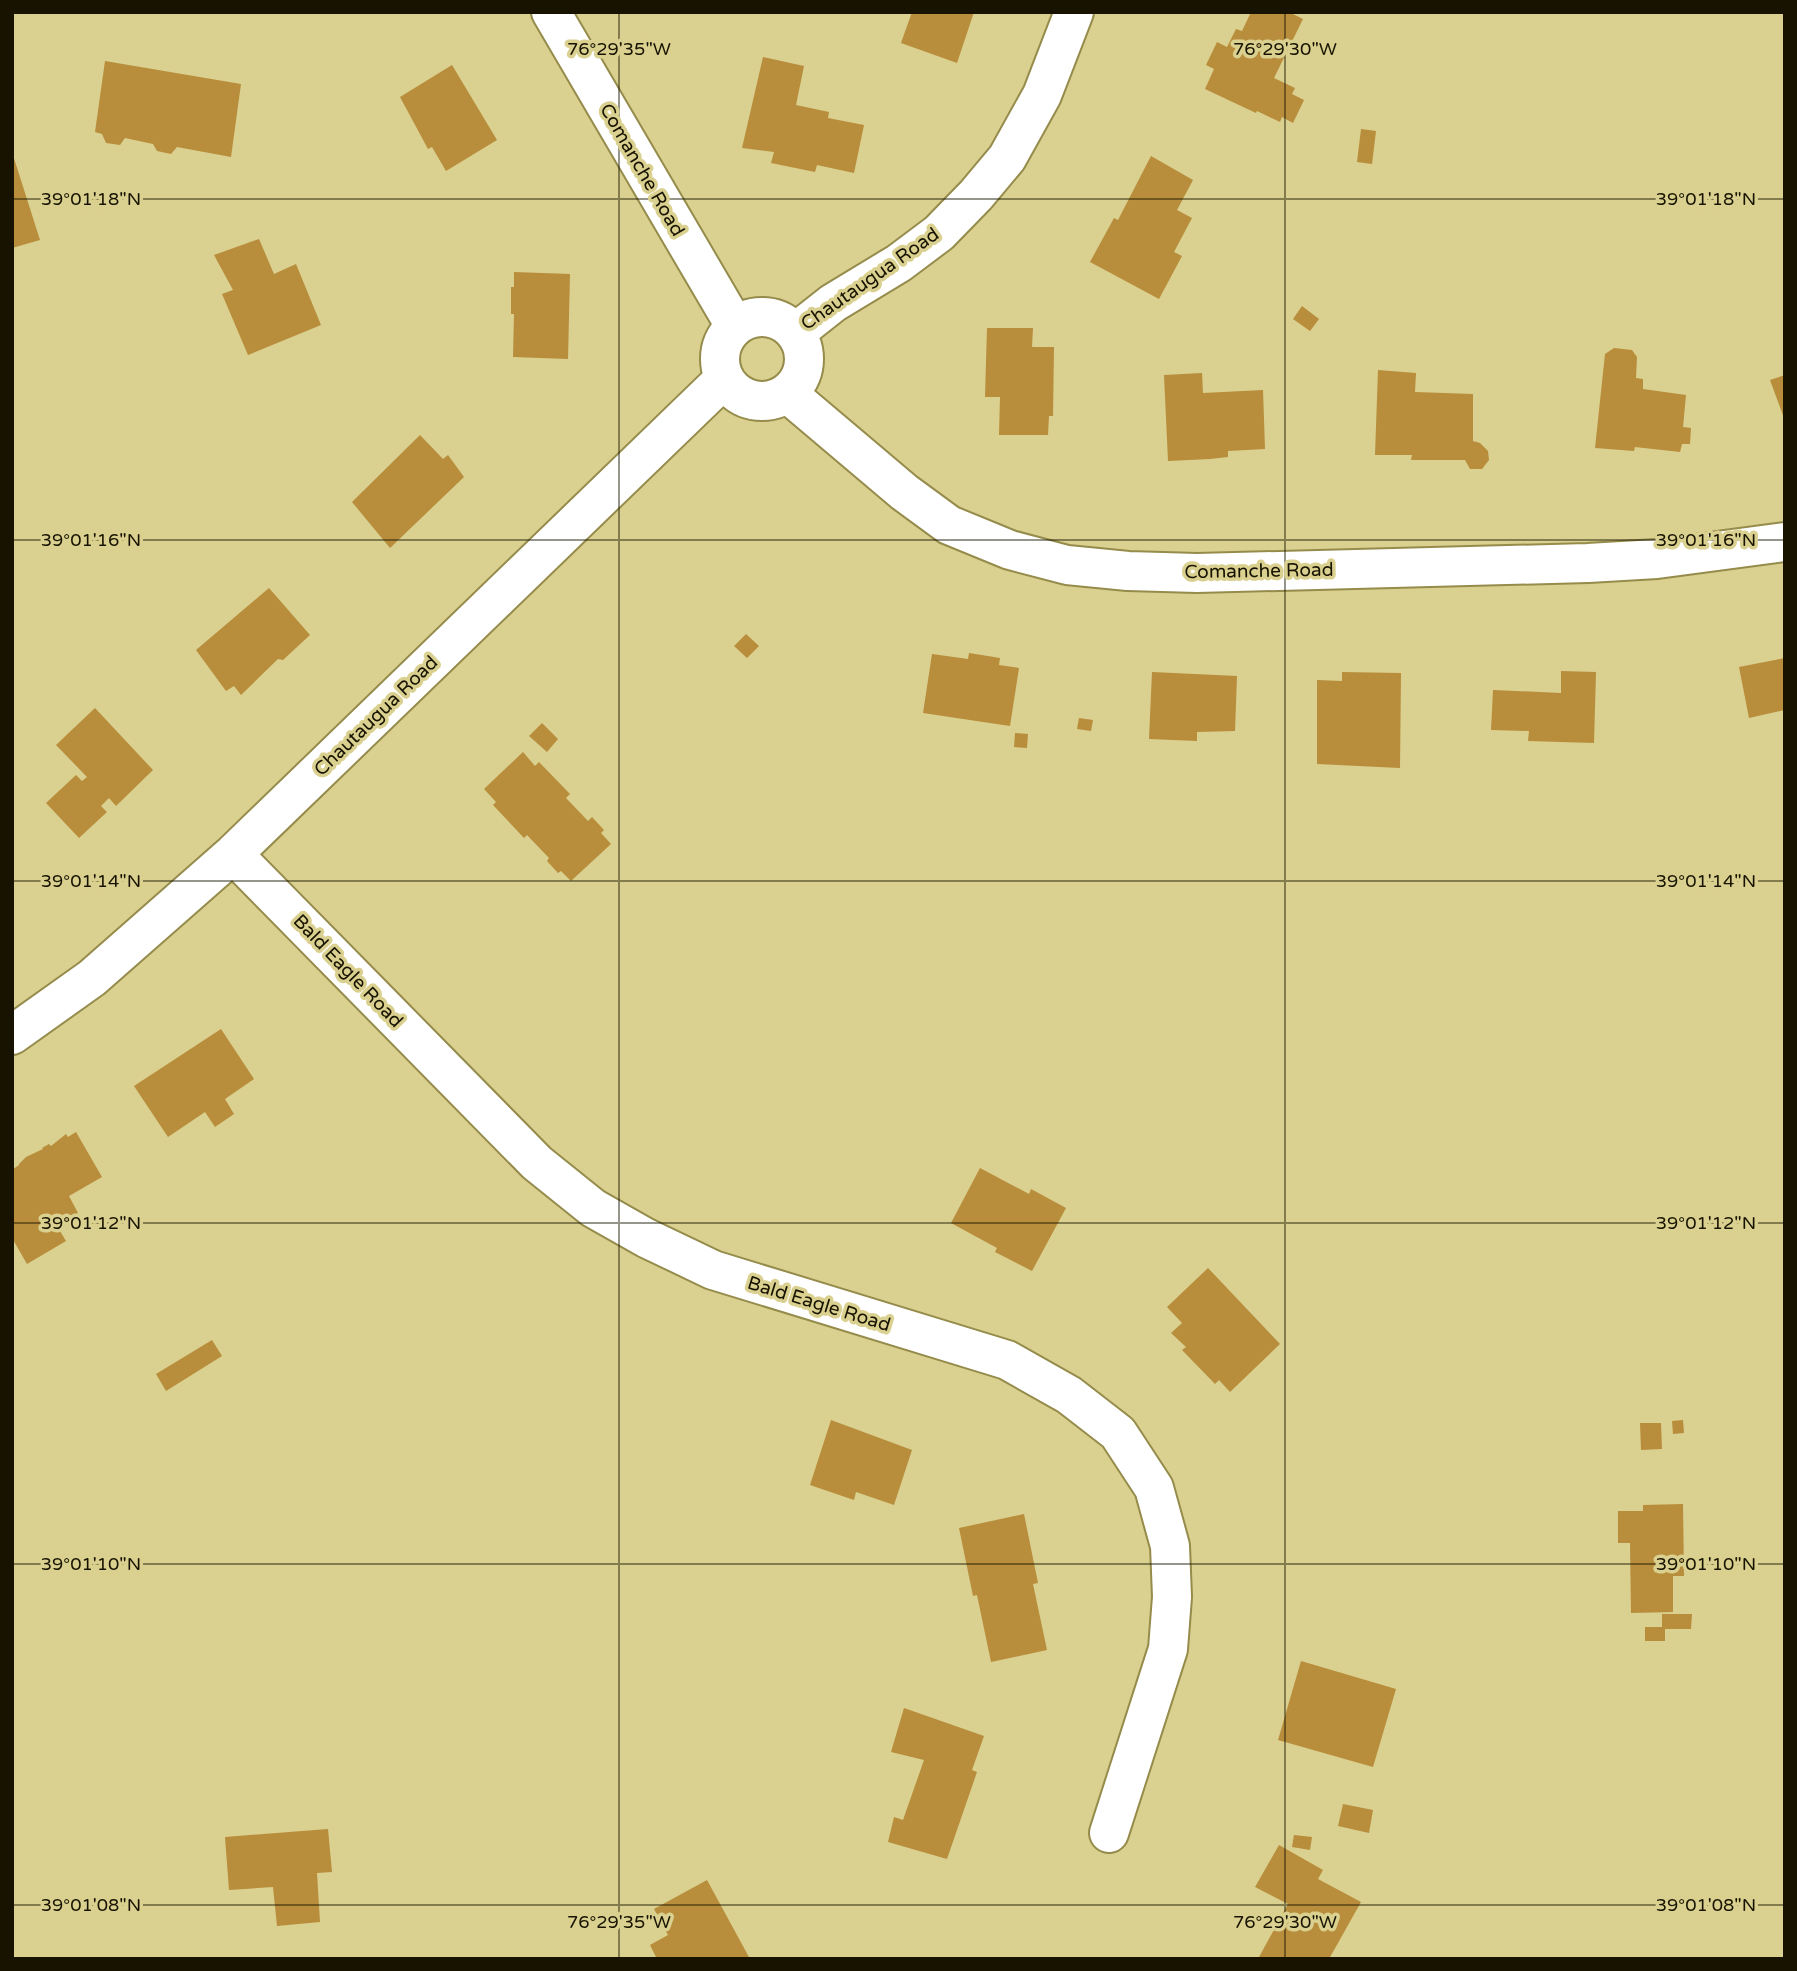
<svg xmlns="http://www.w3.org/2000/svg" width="1797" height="1971" font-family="'Varela Round',sans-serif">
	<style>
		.building { fill: #b88d3c }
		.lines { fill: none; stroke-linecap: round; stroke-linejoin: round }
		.minor-casing { stroke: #958b4b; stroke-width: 42 }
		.minor { stroke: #fff; stroke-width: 38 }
		.ticks { fill: none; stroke: #171300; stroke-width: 2; stroke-opacity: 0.45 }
		.labels { text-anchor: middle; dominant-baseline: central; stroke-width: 7; stroke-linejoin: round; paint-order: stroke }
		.street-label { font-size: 19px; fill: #171300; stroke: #dad08f }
		.ticks-label { font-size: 18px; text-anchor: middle; fill: #171300; stroke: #dad08f; stroke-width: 7; stroke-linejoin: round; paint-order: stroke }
	</style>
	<rect width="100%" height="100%" fill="#dad08f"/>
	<path class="building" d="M912 12H974L957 63 901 43Z
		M1251 12H1289L1303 19 1274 78 1295 88 1292 94 1304 100 1293 123 1282 117 1280 122 1257 111 1256 113 1205 89 1214 69 1206 65 1217 42 1227 47 1236 29 1242 31Z
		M763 57 804 66 796 105 829 112 828 118 864 125 854 173 817 165 815 172 771 163 774 152 742 148Z
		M105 61 241 84 231 157 177 147 171 154 157 151 153 144 125 138 120 145 106 143 102 134 95 132Z
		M452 65 497 140 446 171 432 147 428 149 400 97Z
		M1361 129 1376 131 1372 164 1357 162Z
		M12 152 40 240 12 248Z
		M1151 156 1193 180 1177 210 1192 218 1174 252 1182 256 1159 299 1090 262 1114 218 1118 220Z
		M259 239 274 274 296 264 321 325 248 355 222 294 233 290 214 255Z
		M514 272 570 274 568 359 513 357 514 314H511V287H514Z
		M1302 306 1319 319 1310 331 1293 319Z
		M987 328H1033L1032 347H1054L1053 416H1049L1048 435H999L1000 397H985Z
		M1614 348 1632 350 1637 357 1636 378 1643 379V389L1686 395 1683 427 1691 428 1690 444H1682L1680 452 1635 447 1634 451 1595 448 1605 354Z
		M1378 370 1416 373 1415 392 1473 394V441L1480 443 1488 451 1489 460 1482 469H1470L1465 460H1411L1412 455H1375Z
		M1202 373 1203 393 1263 390 1265 449 1228 451V457L1210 459 1168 461 1164 375Z
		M1785 375V418H1784L1770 380Z
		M420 435 443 459 448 455 464 477 390 548 352 502Z
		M269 588 310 635 283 660 278 659 241 695 234 686 226 691 196 650Z
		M746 634 759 646 747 658 734 646Z
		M969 653 1000 658 999 665 1019 668 1010 726 923 713 932 654 968 659Z
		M1785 658V710L1749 718 1739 667Z
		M1561 671 1596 672 1594 743 1528 741 1529 731 1491 730 1493 690 1561 693Z
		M1152 672 1237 676 1235 731 1197 732V741L1149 739Z
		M1342 672 1401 673 1400 768 1317 764V680L1342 681Z
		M95 708 153 770 116 806 109 798 101 806 107 812 79 838 46 803 76 775 82 781 87 777 56 745Z
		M1079 718 1093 720 1091 731 1077 729Z
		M542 723 558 739 547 752 529 736Z
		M1015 733 1028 734 1027 748 1014 747Z
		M523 752 535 766 539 762 570 794 566 798 588 821 592 817 604 830 601 833 611 844 571 881 561 871 558 873 547 861 549 858 527 835 524 838 493 805 496 802 484 789Z
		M221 1029 254 1079 225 1099 234 1114 215 1127 205 1112 168 1137 134 1086Z
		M76 1132 102 1177 69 1196 78 1213 57 1226 66 1241 27 1264 12 1238V1170L19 1165V1164L26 1157 43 1149 42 1148 49 1144 51 1146 66 1134 68 1137Z
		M980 1168 1029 1194 1031 1189 1066 1208 1032 1271 995 1252 997 1248 951 1223Z
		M1208 1268 1280 1344 1230 1392 1219 1380 1215 1384 1182 1350 1186 1347 1171 1333 1182 1323 1167 1307Z
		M212 1340 222 1356 166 1391 156 1374Z
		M831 1420 912 1450 894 1505 856 1492 854 1500 810 1485Z
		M1683 1420 1684 1433 1673 1434 1672 1421Z
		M1640 1423H1661L1662 1449 1641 1450Z
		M1683 1504 1684 1576H1673V1612L1631 1613 1630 1543H1618V1511H1643V1505Z
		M1024 1514 1038 1583 1033 1584 1047 1650 991 1662 977 1595 973 1596 959 1528Z
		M1662 1614H1692L1691 1629H1665V1641H1645V1627H1662Z
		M1301 1661 1396 1689 1373 1767 1278 1740Z
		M904 1708 984 1736 972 1770 977 1772 947 1859 888 1842 894 1817 903 1820 924 1760 891 1752Z
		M1343 1804 1373 1810 1369 1833 1338 1826Z
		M328 1829 332 1872 317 1873 320 1922 277 1926 273 1887 229 1890 225 1837Z
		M1294 1835 1312 1837 1310 1850 1292 1847Z
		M1279 1845 1323 1870 1318 1879 1361 1902 1329 1959H1258L1288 1904 1255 1887Z
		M707 1880 750 1959H657L650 1945 668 1935 654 1909Z"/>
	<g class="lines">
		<g class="minor-casing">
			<path id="minor" d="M551 12 735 326
				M720 359a42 42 0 1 1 84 0a42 42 0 1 1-84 0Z
				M795 333 833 303 899 263 939 233 976 195 1007 158 1042 95 1074 12
				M787 393 904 492 949 525 1010 550 1067 565 1128 571 1197 573 1588 563 1657 559 1785 542
				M233 854 537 1163 593 1208 646 1238 713 1270 1007 1360 1069 1395 1118 1433 1154 1488 1170 1546 1172 1597 1168 1649 1109 1833
				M12 1035 92 978 233 854 724 379"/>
		</g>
		<use href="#minor" class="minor"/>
	</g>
	<path class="ticks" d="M619 12V1959M1285 12V1959M12 199H1785M12 540H1785M12 881H1785M12 1223H1785M12 1564H1785M12 1905H1785"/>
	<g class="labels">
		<g class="street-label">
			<text transform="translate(642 170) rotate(60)">Comanche Road</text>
			<text transform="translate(870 279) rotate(-35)">Chautaugua Road</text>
			<text transform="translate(1259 571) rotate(-1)">Comanche Road</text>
			<text transform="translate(376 716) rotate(-44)">Chautaugua Road</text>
			<text transform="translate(348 971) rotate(46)">Bald Eagle Road</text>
			<text transform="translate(819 1304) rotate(17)">Bald Eagle Road</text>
		</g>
	</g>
	<g class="ticks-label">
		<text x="619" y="55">76°29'35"W</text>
		<text x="1285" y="55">76°29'30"W</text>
		<text x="91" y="205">39°01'18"N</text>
		<text x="1706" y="205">39°01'18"N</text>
		<text x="91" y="546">39°01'16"N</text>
		<text x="1706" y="546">39°01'16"N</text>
		<text x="91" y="887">39°01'14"N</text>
		<text x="1706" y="887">39°01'14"N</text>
		<text x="91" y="1229">39°01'12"N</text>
		<text x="1706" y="1229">39°01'12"N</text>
		<text x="91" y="1570">39°01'10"N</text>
		<text x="1706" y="1570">39°01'10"N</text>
		<text x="91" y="1911">39°01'08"N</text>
		<text x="1706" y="1911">39°01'08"N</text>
		<text x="619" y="1928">76°29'35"W</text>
		<text x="1285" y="1928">76°29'30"W</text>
	</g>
	<rect width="1797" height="1971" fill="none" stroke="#171300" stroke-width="28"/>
</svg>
